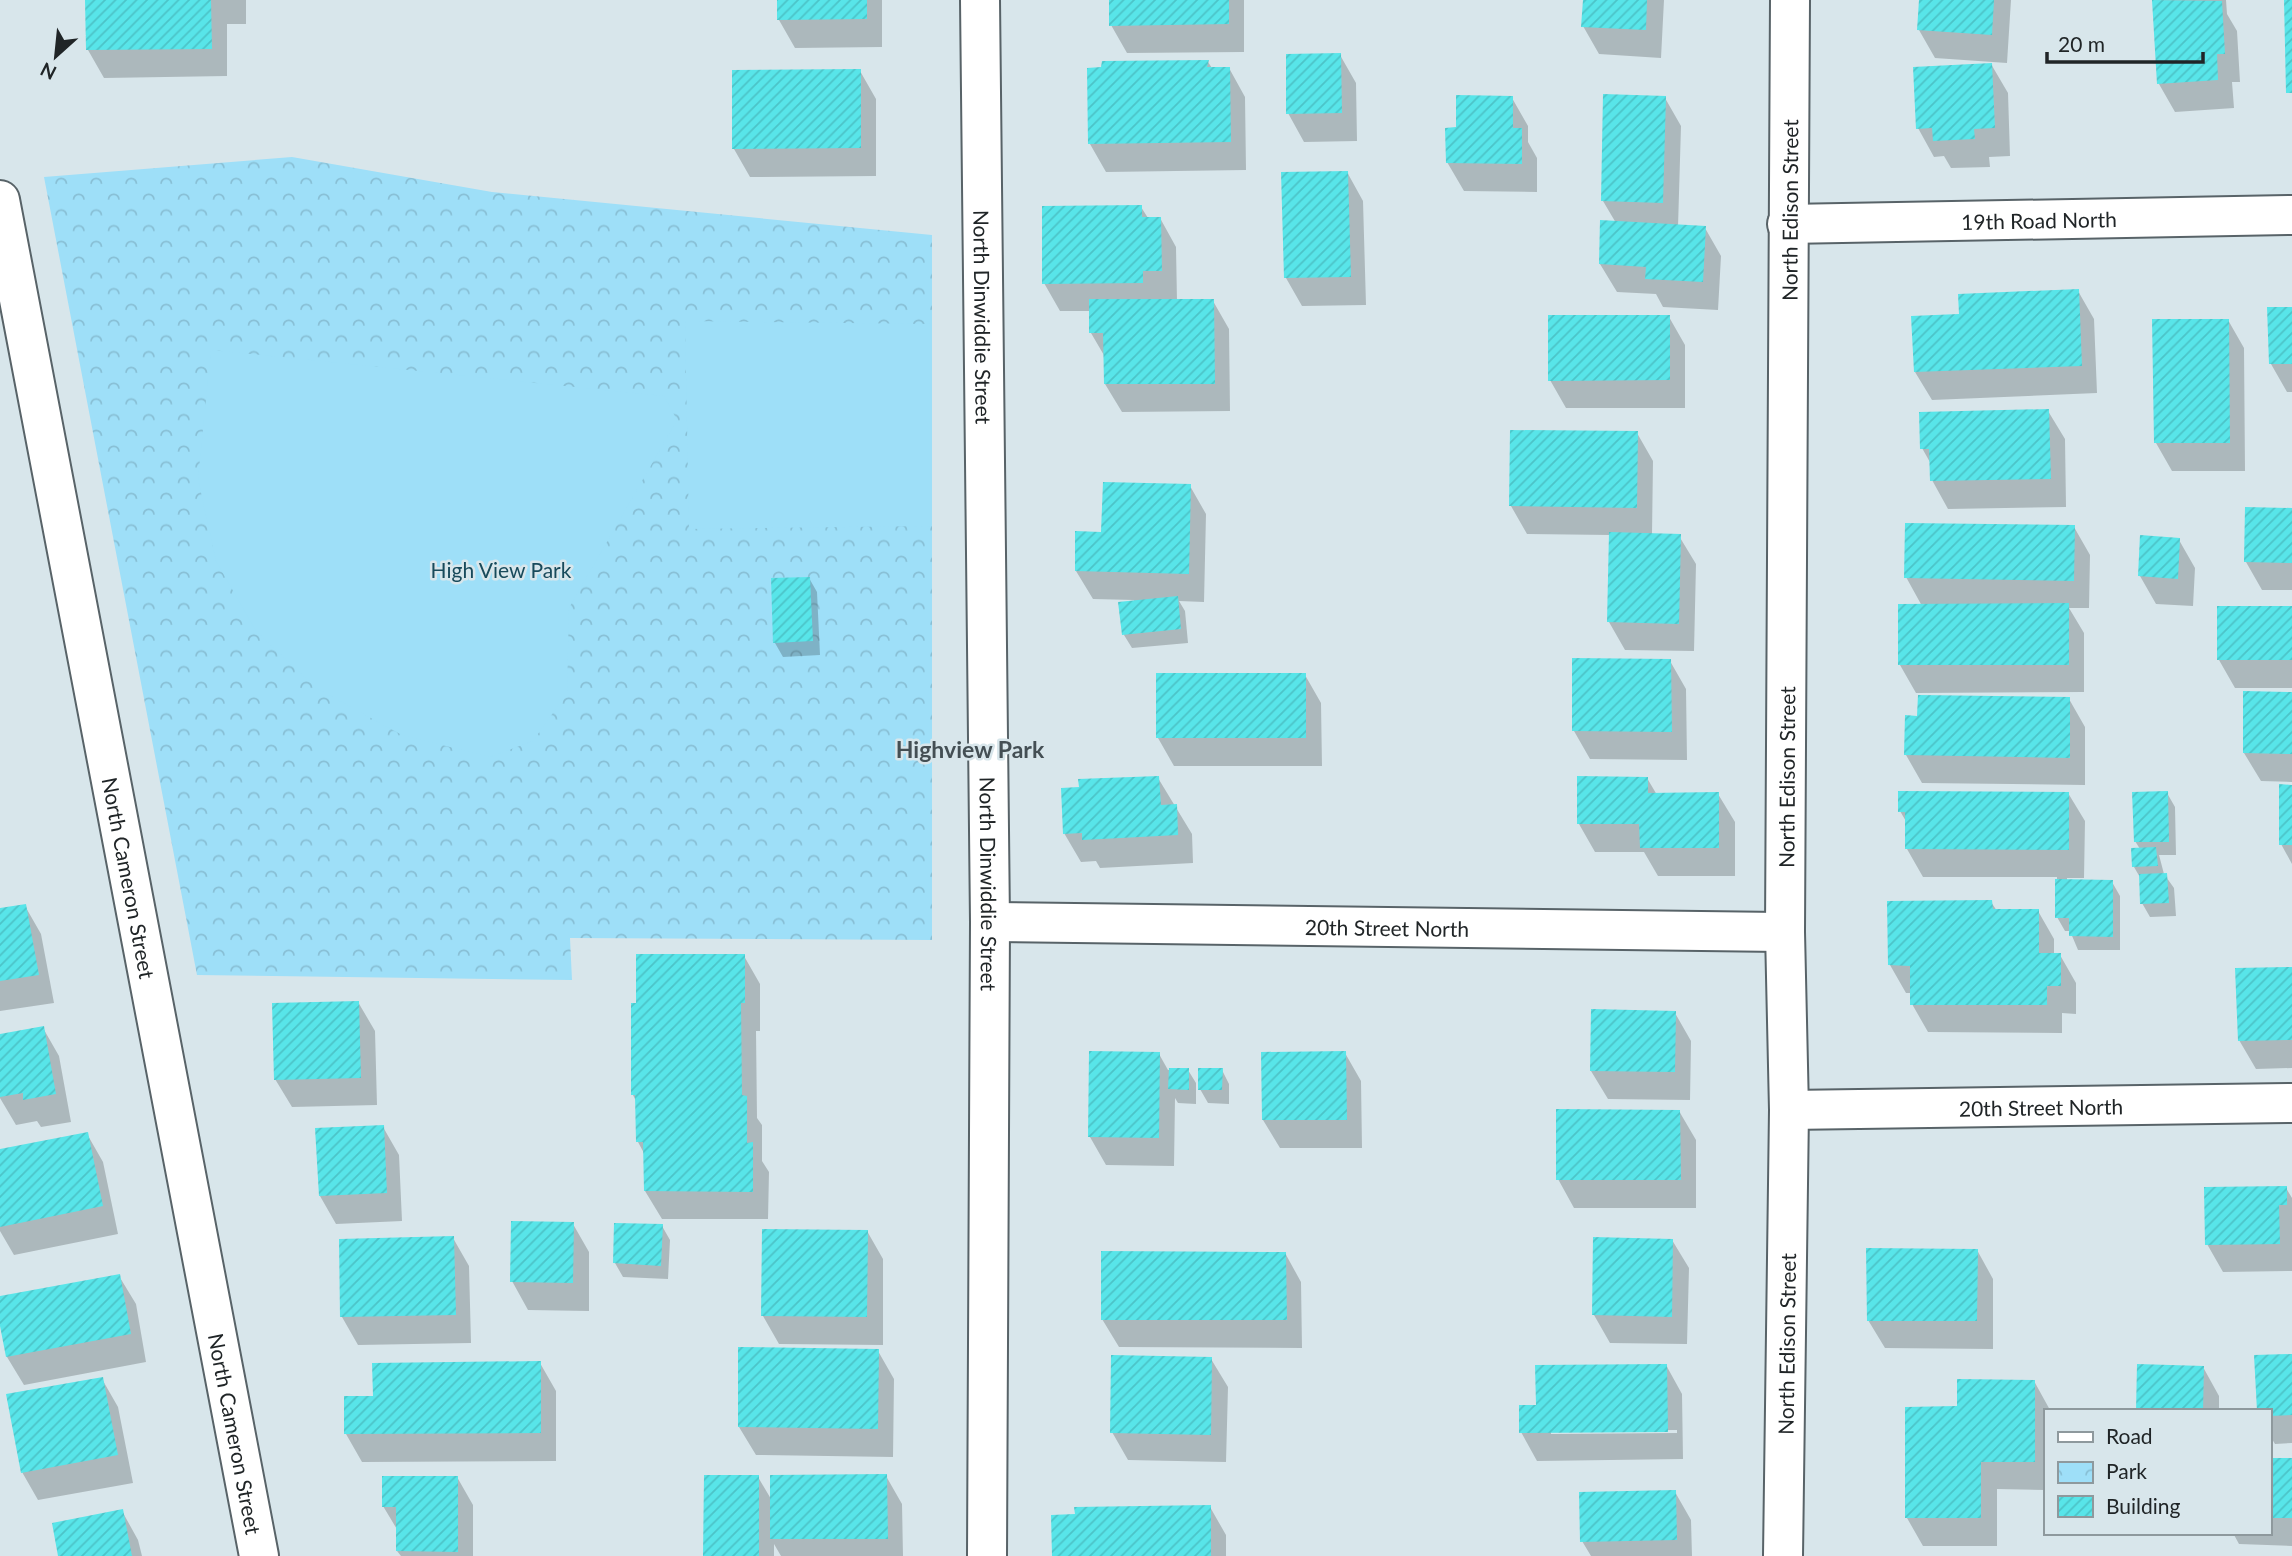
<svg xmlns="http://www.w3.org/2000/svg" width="2292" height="1556" font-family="Lato,sans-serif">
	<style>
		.park { fill: url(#park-crowns) }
		.garden { fill: #9edff8 }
		.shadow { fill: #0003; fill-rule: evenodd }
		.building { fill: url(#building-hatch) }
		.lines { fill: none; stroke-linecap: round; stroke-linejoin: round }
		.minor-casing { stroke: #586368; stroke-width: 42 }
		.minor { stroke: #fff; stroke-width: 38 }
		.labels { text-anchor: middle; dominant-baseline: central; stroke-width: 5; stroke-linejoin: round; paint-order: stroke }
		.street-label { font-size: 21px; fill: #202527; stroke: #d8e6eb }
		.park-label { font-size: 21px; fill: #184a5b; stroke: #d8e6eb }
		.neighbourhood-label { font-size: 23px; font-weight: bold; fill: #444f54; stroke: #d8e6eb }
	</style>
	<defs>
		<pattern id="park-crowns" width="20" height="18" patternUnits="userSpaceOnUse" patternTransform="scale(1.75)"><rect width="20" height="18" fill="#9edff8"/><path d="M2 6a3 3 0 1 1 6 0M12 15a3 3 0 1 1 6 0" fill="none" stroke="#88bfd5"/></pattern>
		<pattern id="building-hatch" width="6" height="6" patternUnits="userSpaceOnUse" patternTransform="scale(1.75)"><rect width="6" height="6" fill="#58e5e9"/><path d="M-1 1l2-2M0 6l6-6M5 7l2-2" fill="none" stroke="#4cc4c8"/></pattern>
	</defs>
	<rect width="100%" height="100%" fill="#d8e6eb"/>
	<path class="park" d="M292 157 492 192 932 235V940L570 938 572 980 197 975 44 177Z"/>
	<path class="garden" d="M685 321 932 324V526L689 529Z
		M211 350 664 396 677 420 569 608 567 693 533 741 490 757 402 735 316 688 256 631 216 561 198 479Z"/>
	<path class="shadow" d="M87 0H246V24H227V76L104 78 88 50Z
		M778 0H882V47L795 48 779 20Z
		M1111 0H1244V52L1127 53 1111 25Z
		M1584 0H1664L1661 58 1599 54 1583 26Z
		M1921 0H2011L2007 63 1935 58 1919 30Z
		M2153 0H2226L2227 14 2237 31 2240 82H2232L2234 108 2175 112 2159 84Z
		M1340 55 1356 83 1357 141 1304 142 1288 113Z
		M1208 62 1212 68H1229L1245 97 1246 170 1106 172 1090 144Z
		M1991 64 2008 93 2010 156 1989 157 1990 167 1951 168 1944 156 1934 157 1918 128Z
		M860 71 876 99V176L750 177 734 149Z
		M1512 98 1528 126V142L1537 158V192L1464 191 1447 162 1458 129Z
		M1665 98 1681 126 1678 227 1705 228 1721 256 1718 310 1663 307 1656 294 1617 292 1600 264 1616 223 1603 201Z
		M1347 172 1363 201 1366 305 1302 306 1286 278Z
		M1141 207 1148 218H1160L1176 247 1177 301H1213L1229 329 1230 411 1122 412 1105 384V357L1091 333V311H1060L1044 283Z
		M2078 291 2094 319 2097 393 1932 400 1915 372Z
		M2292 308V392H2287L2271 364Z
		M1669 317 1685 345V408H1566L1550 380Z
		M2228 320 2244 348 2245 471H2172L2156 443Z
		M2048 411 2065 439 2066 507 1948 509 1932 480 1931 464 1922 448Z
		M1637 433 1653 461 1652 535 1679 536 1696 564 1694 651 1625 650 1609 622 1611 535 1527 534 1511 506Z
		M1190 486 1206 514 1204 602 1179 601 1185 611 1188 643 1132 648 1124 635 1134 600 1093 599 1076 571 1103 534Z
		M2292 509V590H2262L2246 562Z
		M2074 527 2090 555 2089 608H2069L2084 633V692L1916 693 1900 665 1922 606 1906 577Z
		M2179 540 2195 568 2193 606 2156 604 2140 576Z
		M809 578 817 592 820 655 783 657 775 643Z
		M2292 607V688H2235L2219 660Z
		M1670 661 1686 689 1687 760 1590 759 1574 731Z
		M1305 675 1321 703 1322 766H1174L1158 738Z
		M2292 693V782L2261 781 2244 753Z
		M2069 699 2085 727V785L1922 783 1906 755Z
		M1158 778 1192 834 1193 863 1100 868 1096 861 1081 862 1064 833Z
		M1647 778 1657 795 1718 794 1735 822V876H1658L1644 852H1595L1579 824Z
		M2292 786V864L2281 844Z
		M2068 793 2085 821 2084 878H2067V881L2112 882 2120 896V950H2078L2070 931H2065L2057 917V877H1923L1907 849V823L1900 811Z
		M2167 793 2175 807 2176 855H2159L2164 874 2174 888 2176 916 2150 917 2142 903 2141 879 2134 867 2140 849 2135 841Z
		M1991 902 1997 911H2038L2054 939V955H2060L2076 983V1014L2062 1013V1033L1928 1032 1912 1004V993H1906L1890 965Z
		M25 906 41 934 54 1003 0 1011V910Z
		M744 956 760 984V1031H756L757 1118 762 1125V1161L769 1172 768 1219H662L645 1191V1155L638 1142 637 1103 633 1095Z
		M2292 968V1068L2256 1069 2239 1040Z
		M358 1002 375 1031 377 1105 292 1107 275 1079Z
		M1675 1013 1691 1041 1690 1100 1608 1099 1591 1071Z
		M43 1028 59 1056 71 1122 41 1127 37 1121 16 1125 0 1098V1035Z
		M1345 1053 1361 1081 1362 1148H1280L1263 1120Z
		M1159 1054 1168 1070H1188L1196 1083V1104L1178 1103 1175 1098 1174 1166 1106 1165 1090 1137Z
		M1222 1070 1229 1084V1104L1208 1103 1200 1089Z
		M1679 1111 1696 1140V1208H1574L1558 1179Z
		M383 1127 399 1155 402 1221 336 1224 320 1196Z
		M87 1134 103 1162 118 1234 14 1255 0 1231V1151Z
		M2286 1188 2292 1198V1271L2223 1272 2207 1244Z
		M573 1224 589 1252V1311L528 1310 512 1281Z
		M662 1226 670 1240 668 1279 623 1277 615 1263Z
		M867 1231 883 1259V1345L779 1344 763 1316Z
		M453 1238 469 1266 471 1343 358 1345 342 1317Z
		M1672 1240 1689 1268 1687 1344 1610 1343 1594 1315Z
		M1977 1250 1993 1279V1349L1885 1348 1868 1320Z
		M1285 1253 1301 1282 1302 1348 1119 1347 1102 1319Z
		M119 1276 136 1304 146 1362 24 1385 7 1357 0 1298Z
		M878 1351 894 1379 893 1457 756 1455 739 1427Z
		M2292 1355V1443L2275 1444 2269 1434V1411Z
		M1211 1359 1228 1387 1226 1462 1128 1460 1112 1432Z
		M540 1363 556 1391V1461L362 1462 346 1434 374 1398Z
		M1666 1365 1682 1394 1683 1459 1537 1461 1521 1432 1538 1407ZM1677 1430V1433L1551 1434V1431Z
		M2203 1367 2219 1396V1411H2137Z
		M102 1379 118 1407 133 1483 38 1500 22 1472Z
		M2034 1381 2050 1410 2045 1411V1490L1997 1489V1546H1923L1907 1518 1959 1408Z
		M2269 1459 2292 1460V1546L2239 1544 2233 1533H2269Z
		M886 1476 902 1504 903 1556H781L774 1544V1556H705L758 1477 771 1499Z
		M457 1477 473 1505V1556H401L397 1551 398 1531 383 1506Z
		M1675 1492 1691 1520 1692 1556H1591L1582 1541Z
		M1210 1507 1226 1535V1556H1054Z
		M122 1511 138 1540 142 1556H60Z"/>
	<path class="building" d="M85 0H211L212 49 86 50Z
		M777 0H867V19L777 20Z
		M1109 0H1229V24L1109 26Z
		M1583 0H1647L1646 30 1581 27Z
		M1919 0H1994L1992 35 1917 30Z
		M2152 0 2222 1 2225 54H2217L2218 80 2157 84Z
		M2284 0H2292V93H2286Z
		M1341 53 1342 113 1286 114V54Z
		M1209 60 1207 67H1230L1231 142 1088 144 1087 68 1101 67 1102 61Z
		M1992 63 1995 128 1974 129 1975 139 1933 141 1932 128 1916 129 1913 67Z
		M861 69V148L732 149V70Z
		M1603 94 1666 96 1663 203 1601 201Z
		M1456 95 1513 96V128H1522V164L1446 163 1445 128 1456 127Z
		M1348 171 1351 277 1284 278 1281 172Z
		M1142 205V217H1161L1162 271H1143V283L1042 284V206Z
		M1600 220 1706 226 1703 282 1645 279 1646 267 1599 264Z
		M2079 289 2082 366 1914 372 1911 316 1959 314 1958 294Z
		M1089 299H1214L1215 384H1104L1103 333H1089Z
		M2267 307H2292V364H2269Z
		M1548 315H1670V380L1548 381Z
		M2152 319H2229L2230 443H2154Z
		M2049 409 2051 479 1930 481 1929 449H1920L1919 412Z
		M1510 430 1638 431 1637 508 1509 506Z
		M1103 482 1191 484 1189 574 1075 571V531L1101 532Z
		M2245 507 2292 508V563L2244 562Z
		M1905 523 2075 525 2074 581 1904 578Z
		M1609 532 1681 534 1679 624 1607 622Z
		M2140 535 2180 538 2178 579 2138 576Z
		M810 577 813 641 773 643 771 578Z
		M1178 596 1181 629 1122 635 1118 602Z
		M2069 603V665H1898V604Z
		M2217 606H2292V660H2217Z
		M1572 658 1671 659 1672 732 1572 731Z
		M1156 673H1306V738H1156Z
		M2243 691 2292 692V754L2243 753Z
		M1918 695 2070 697V758L1904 755 1905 715 1917 716Z
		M1159 776 1161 805 1177 804 1178 835 1082 840V833L1063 834 1061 788 1079 787 1078 779Z
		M1577 776 1648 777V793L1719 792V848H1640L1639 824H1577Z
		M2279 784 2292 785V845H2279Z
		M1898 791 2069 792V850L1905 849V812H1898Z
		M2168 791 2169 842H2134L2132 792Z
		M2156 847 2158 866 2132 867 2131 848Z
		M2167 873 2169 903 2140 904 2139 874Z
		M2055 879 2113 880V937L2069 936V918H2055Z
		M1992 900 1993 909H2039V953H2061V986H2047V1005H1910V966L1888 965 1887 901Z
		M26 904 39 975 0 981V908Z
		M636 954H745V1003H741L742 1095 747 1096V1143L753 1142V1192L644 1191 643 1142H636L635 1095H631V1003H636Z
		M2292 967V1040L2238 1041 2235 968Z
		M359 1001 361 1078 274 1080 272 1003Z
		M1591 1009 1676 1011 1675 1072 1590 1071Z
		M44 1026 56 1094 23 1100V1093L0 1097V1034Z
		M1089 1051 1160 1052 1159 1138 1088 1137Z
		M1346 1051 1347 1120H1262L1261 1052Z
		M1169 1068H1189V1090L1168 1089Z
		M1198 1068H1223L1222 1090H1198Z
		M1556 1109 1680 1110 1681 1180H1556Z
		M384 1125 387 1193 319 1196 315 1128Z
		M88 1132 103 1206 0 1227V1149Z
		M2287 1186V1205H2279L2280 1244 2205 1245 2204 1187Z
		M511 1221 574 1222 573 1283 510 1282Z
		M614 1223 663 1224 661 1266 613 1263Z
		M762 1229 868 1230 867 1317 761 1316Z
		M454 1236 456 1315 340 1317 339 1239Z
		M1593 1237 1673 1239 1672 1317 1592 1315Z
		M1866 1248 1978 1249 1977 1321H1867Z
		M1101 1251 1286 1252 1287 1320H1101Z
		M120 1274 131 1334 6 1357 0 1326V1296Z
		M738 1347 879 1349 878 1429 738 1427Z
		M2292 1354V1415L2269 1416V1411H2257L2254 1355Z
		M1111 1355 1212 1357 1211 1435 1110 1433Z
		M541 1361V1433L344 1434V1396H373L372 1363Z
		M1667 1364 1668 1432 1519 1433V1405H1536L1535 1365Z
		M2137 1364 2204 1366 2203 1411H2136Z
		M103 1377 118 1455 21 1473 6 1394Z
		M1957 1379 2035 1380V1462H1981V1518H1905V1407L1957 1406Z
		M2269 1458H2292V1518H2269Z
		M887 1474 888 1539H770V1475Z
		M704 1475H759V1556H703Z
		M382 1476H458V1552L396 1551V1507H382Z
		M1676 1490 1677 1540 1580 1542 1579 1492Z
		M1211 1505V1556H1052L1051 1515 1075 1514 1074 1507Z
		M123 1509 132 1556H58L52 1523Z"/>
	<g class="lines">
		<g class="minor-casing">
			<g id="minor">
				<path id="s1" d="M980 0 990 922 987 1556"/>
				<path id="s2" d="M0 200 259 1556"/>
				<path id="s3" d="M1787 224 2292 215"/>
				<path id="s4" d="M990 922 1785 932"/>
				<path id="s5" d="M1789 1110 2292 1103"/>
				<path id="s6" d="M1783 1556 1789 1110 1785 932 1790 0"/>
			</g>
		</g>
		<use href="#minor" class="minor"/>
	</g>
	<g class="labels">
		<g class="street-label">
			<text stroke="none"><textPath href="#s6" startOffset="1346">North Edison Street</textPath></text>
			<text stroke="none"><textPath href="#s3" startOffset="252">19th Road North</textPath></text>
			<text stroke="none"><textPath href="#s1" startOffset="317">North Dinwiddie Street</textPath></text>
			<text stroke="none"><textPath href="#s6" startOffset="779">North Edison Street</textPath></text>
			<text stroke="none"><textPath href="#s2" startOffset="690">North Cameron Street</textPath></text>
			<text stroke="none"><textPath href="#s1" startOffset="884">North Dinwiddie Street</textPath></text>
			<text stroke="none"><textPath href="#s4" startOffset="397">20th Street North</textPath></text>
			<text stroke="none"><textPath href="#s5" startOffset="252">20th Street North</textPath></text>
			<text stroke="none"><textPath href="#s6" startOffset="212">North Edison Street</textPath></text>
			<text stroke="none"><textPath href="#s2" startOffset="1256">North Cameron Street</textPath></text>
		</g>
		<g class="park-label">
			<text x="501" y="569">High View Park</text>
		</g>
		<g class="neighbourhood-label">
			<text x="970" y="749">Highview Park</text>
		</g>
	</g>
	<rect x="2044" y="1409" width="228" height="126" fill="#d8e6eb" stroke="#8e999d" stroke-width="2"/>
	<rect x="2058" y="1432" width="35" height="10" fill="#ffffff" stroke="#8e999d" stroke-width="2"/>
	<text x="2106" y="1444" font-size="21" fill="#202527">Road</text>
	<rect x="2058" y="1462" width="35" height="21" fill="url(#park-crowns)" stroke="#8e999d" stroke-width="2"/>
	<text x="2106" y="1479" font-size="21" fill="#202527">Park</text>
	<rect x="2058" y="1496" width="35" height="21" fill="url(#building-hatch)" stroke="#8e999d" stroke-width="2"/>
	<text x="2106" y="1514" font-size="21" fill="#202527">Building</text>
	<g transform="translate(56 56) rotate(207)" stroke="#d8e6eb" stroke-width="5" paint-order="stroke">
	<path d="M0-5L12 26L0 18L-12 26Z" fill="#202527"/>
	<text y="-10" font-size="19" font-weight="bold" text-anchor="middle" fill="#202527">N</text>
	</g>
	<path d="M2047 52v10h156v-10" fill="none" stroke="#202527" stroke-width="3.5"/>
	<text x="2058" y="52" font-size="21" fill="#202527" stroke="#d8e6eb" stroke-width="5" paint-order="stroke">20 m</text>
</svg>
